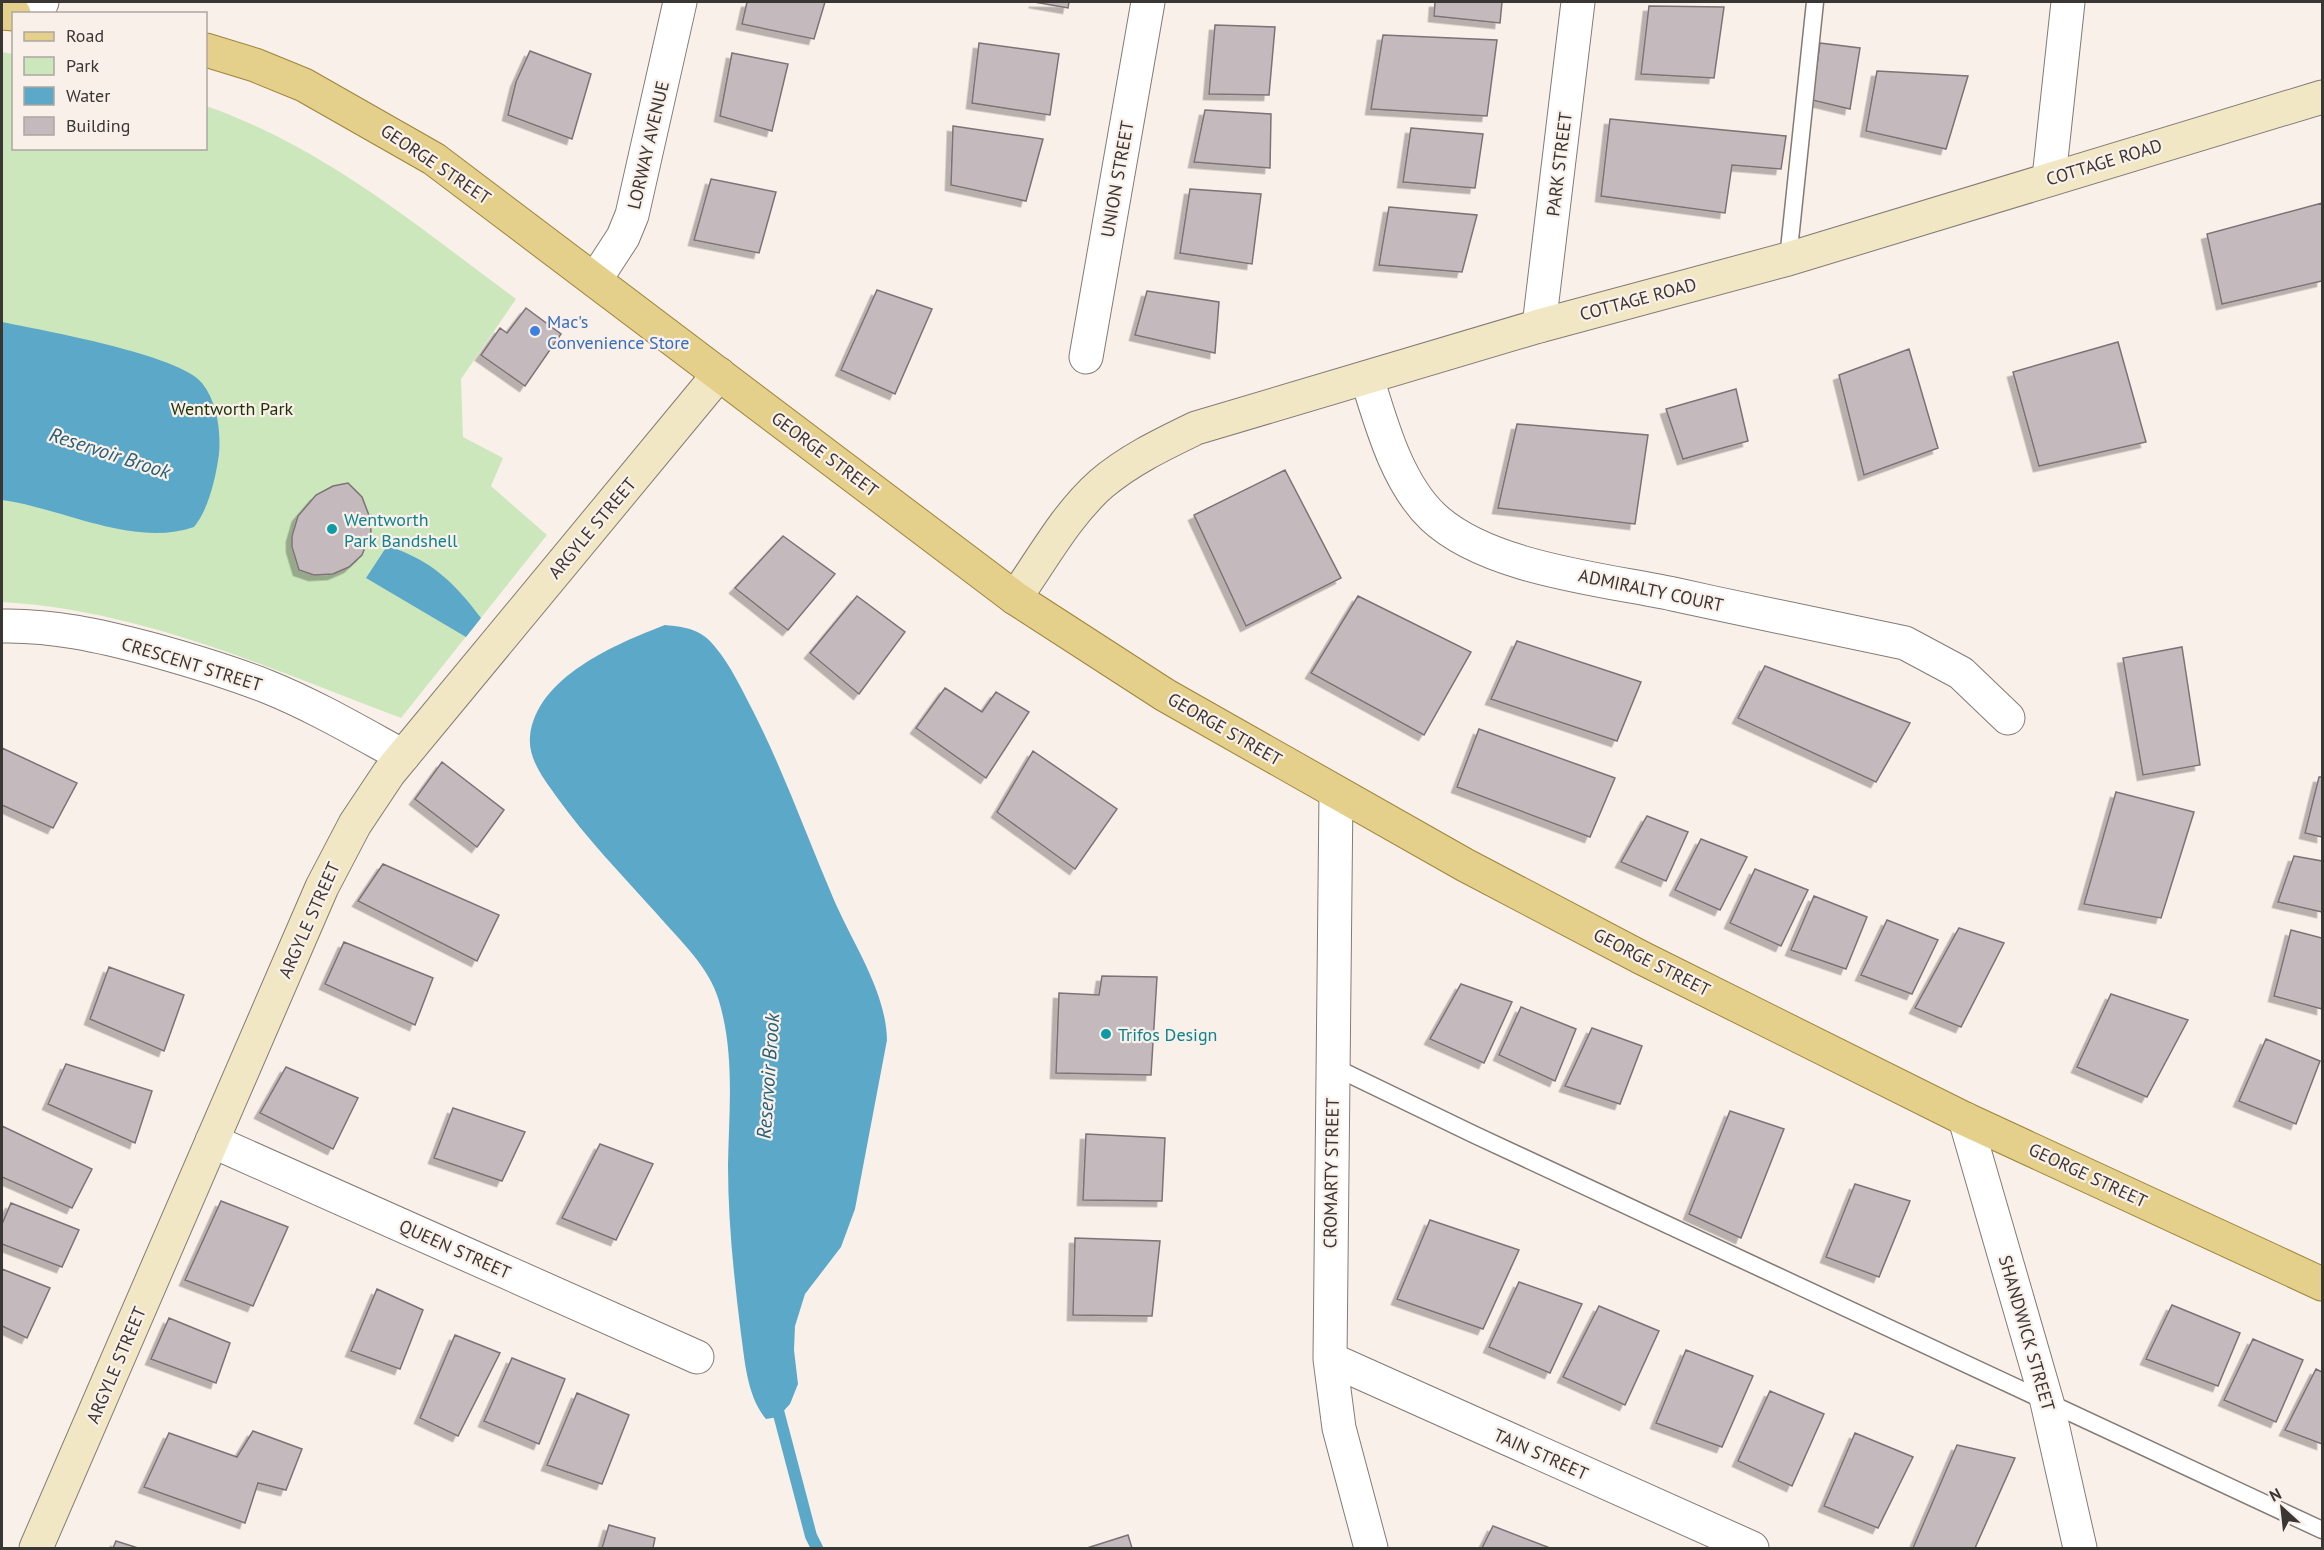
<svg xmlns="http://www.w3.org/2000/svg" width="2324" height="1550" font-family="'PT Sans',sans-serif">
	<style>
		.green { fill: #cde7bc }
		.water { fill: #5ba8c9 }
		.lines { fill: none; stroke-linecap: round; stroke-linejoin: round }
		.stream { stroke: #5ba8c9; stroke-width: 12 }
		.building { fill: #c4b9bd; stroke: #7d7377; stroke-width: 1.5; filter: url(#shadow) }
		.lane-casing { stroke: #837b75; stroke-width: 19 }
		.street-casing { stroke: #837b75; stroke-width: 35 }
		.secondary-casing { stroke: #837b75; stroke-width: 35 }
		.primary-casing { stroke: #9d853a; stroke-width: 35 }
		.lane { stroke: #fff; stroke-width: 16 }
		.street { stroke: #fff; stroke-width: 33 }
		.secondary { stroke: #f2e7c5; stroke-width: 33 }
		.primary { stroke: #e4d08b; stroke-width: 33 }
		.shop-dot { fill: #3f7fe0; stroke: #faf0ea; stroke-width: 2 }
		.culture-dot { fill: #0f9aa8; stroke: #faf0ea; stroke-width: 2 }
		.labels { text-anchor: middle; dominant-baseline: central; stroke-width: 4.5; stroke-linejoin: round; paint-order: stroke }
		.street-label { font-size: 18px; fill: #3a3634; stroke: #faf0ea }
		.shop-label { font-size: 18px; fill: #366cbe; stroke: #faf0ea; text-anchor: start }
		.park-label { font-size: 18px; fill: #1d3307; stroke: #faf0ea }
		.culture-label { font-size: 18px; fill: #0d838f; stroke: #faf0ea; text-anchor: start }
		.water-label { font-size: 20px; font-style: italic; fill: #245f77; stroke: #faf0ea }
	</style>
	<defs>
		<filter id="shadow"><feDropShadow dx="-5.5" dy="5.5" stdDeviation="0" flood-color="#0004"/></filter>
	</defs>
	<rect width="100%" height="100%" fill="#faf0ea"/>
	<path class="green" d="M2 52 13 54 14 148H206V106C324 147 417 226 516 299L461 379 463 437 503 458 491 486 547 535 401 718C271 669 142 610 2 602Z"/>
	<path class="water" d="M2 322C41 330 181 355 202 383 217 402 221 430 219 454 216 476 209 509 194 527 134 548 62 508 2 500Z
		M387 546C430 559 454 582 481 618L466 637 366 578Z
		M665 625C686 627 702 629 716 648 731 666 742 690 753 711 784 772 807 837 834 900 853 944 886 991 887 1040L855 1209 841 1247 805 1294 795 1326 794 1350 798 1384 790 1404 778 1417 766 1419C747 1396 745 1362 741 1334 734 1278 728 1221 728 1165 729 1110 735 1055 719 1001 709 966 680 941 657 914 622 875 586 838 556 796 544 779 528 759 530 737 536 677 616 644 665 625Z"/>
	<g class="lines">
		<path class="stream" d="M776 1403 811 1536 817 1548"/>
	</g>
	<path class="building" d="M747 2H825L814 39 742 24Z
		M1034 2H1069L1068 8Z
		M1435 2H1502L1500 23 1434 16Z
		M1649 6 1724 7 1714 78 1641 74Z
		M1215 25 1275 27 1269 95 1209 94Z
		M1383 35 1497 40 1487 116 1371 109Z
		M979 43 1059 54 1050 115 972 103Z
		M1820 43 1860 48 1850 109 1812 100Z
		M530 51 591 74 572 139 508 115 516 82Z
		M732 53 788 64 772 131 720 116Z
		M1877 71 1968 76 1946 149 1866 131Z
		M1205 110 1271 114 1270 168 1194 162Z
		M1610 119 1786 136 1781 169 1732 165 1725 213 1601 196Z
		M953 126 1043 139 1026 201 951 185Z
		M1411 128 1483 134 1475 188 1403 182Z
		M711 179 776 192 759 253 694 240Z
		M1190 189 1261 194 1252 264 1180 253Z
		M2322 203V281L2222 304 2207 234Z
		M1389 207 1477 215 1462 272 1379 265Z
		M877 290 932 309 895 394 841 370Z
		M1147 291 1219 302 1215 353 1135 335Z
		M526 308 561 334 525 386 481 355 500 328 507 333Z
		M2118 342 2146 442 2039 466 2013 372Z
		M1909 349 1938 448 1864 475 1839 375Z
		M1736 389 1748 441 1683 459 1666 409Z
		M1517 424 1648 435 1635 524 1498 508Z
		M1285 470 1341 578 1246 626 1194 515Z
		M348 483 362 497 370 518 371 532 362 555 349 567 333 574 314 575 299 570 292 547V536L298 516 316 495 333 486Z
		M783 536 835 574 788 630 735 588Z
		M857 596 905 632 859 694 810 653Z
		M1358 596 1471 652 1424 735 1311 673Z
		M1517 641 1641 682 1617 741 1491 699Z
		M2182 647 2200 765 2143 775 2123 658Z
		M1765 666 1910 723 1876 782 1738 718Z
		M945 688 982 712 996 692 1029 712 986 778 916 728Z
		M1479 729 1615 778 1590 837 1457 787Z
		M2 748 77 783 53 828 2 805Z
		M1033 751 1117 809 1075 869 997 812Z
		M442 762 504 810 477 847 415 799Z
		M2319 777H2322V837L2305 833Z
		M2116 792 2194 812 2161 918 2084 904Z
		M1647 816 1688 832 1666 881 1621 862Z
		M1701 839 1747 857 1720 910 1675 890Z
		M2294 856 2322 861V912L2278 902Z
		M383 864 499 915 477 961 358 901Z
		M1755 869 1808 890 1781 946 1730 923Z
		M1814 896 1867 917 1846 969 1791 950Z
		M1887 920 1938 940 1912 994 1861 975Z
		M1959 928 2004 943 1961 1027 1915 1008Z
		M2291 930 2322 938V1009L2274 996Z
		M344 942 433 978 415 1025 325 984Z
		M109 967 184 995 164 1051 90 1019Z
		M1102 976 1157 977 1151 1075 1056 1073 1059 993 1099 995Z
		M1461 984 1512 1002 1484 1063 1430 1039Z
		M2111 994 2188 1020 2147 1097 2077 1067Z
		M1521 1007 1576 1029 1555 1081 1499 1055Z
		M1592 1028 1642 1046 1620 1104 1565 1086Z
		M2266 1039 2320 1061 2296 1124 2239 1101Z
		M66 1064 152 1091 135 1143 48 1104Z
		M286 1067 358 1098 333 1149 260 1113Z
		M453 1108 525 1132 502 1181 434 1158Z
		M1730 1111 1784 1129 1741 1238 1689 1214Z
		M2 1126 92 1169 72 1208 2 1177Z
		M1086 1134 1165 1138 1162 1201 1083 1200Z
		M600 1144 653 1164 616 1240 562 1218Z
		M1855 1184 1910 1201 1879 1277 1826 1257Z
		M221 1201 288 1227 253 1306 185 1280Z
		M11 1203 79 1230 62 1267 2 1244V1224Z
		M1430 1220 1519 1250 1483 1329 1397 1299Z
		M1075 1238 1160 1241 1152 1316 1073 1315Z
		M2 1269 50 1288 27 1338 2 1326Z
		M1519 1282 1582 1304 1550 1373 1489 1347Z
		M377 1289 423 1310 400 1369 351 1351Z
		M2172 1305 2240 1333 2218 1386 2146 1359Z
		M1599 1306 1659 1331 1625 1405 1563 1377Z
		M169 1318 230 1343 216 1383 151 1359Z
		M455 1335 500 1353 458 1436 420 1418Z
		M2253 1339 2303 1360 2276 1422 2224 1400Z
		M1686 1350 1753 1376 1722 1447 1656 1423Z
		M512 1358 565 1379 539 1444 484 1421Z
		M2316 1369 2322 1372V1444L2285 1430Z
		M1770 1391 1824 1414 1792 1486 1738 1461Z
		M577 1393 629 1415 602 1484 547 1465Z
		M253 1431 302 1449 286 1490 258 1483 245 1523 144 1487 169 1433 237 1457Z
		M1855 1433 1913 1457 1878 1528 1824 1506Z
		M1957 1445 2015 1458 1975 1548H1913Z
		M609 1525 655 1538 653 1548H602Z
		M1493 1526 1550 1548H1482Z
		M1128 1535 1132 1548H1087Z
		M116 1541 138 1548H113Z"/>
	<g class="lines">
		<g class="lane-casing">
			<path id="lane" d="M1788 259 1815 2
				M1332 1066 1475 1135 2322 1530"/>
		</g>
		<g class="street-casing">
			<path id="street" d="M36 14 42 2
				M2049 178 2068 2
				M595 280 623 237 632 215 680 2
				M1539 326 1578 2
				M1086 357 1148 2
				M1367 378C1381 423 1397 483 1433 517 1487 568 1601 579 1673 594 1750 611 1827 627 1905 643L1961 673 2008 718
				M2 626C53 625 101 636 150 649 190 660 230 672 268 687 315 706 359 732 403 756
				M1336 793 1330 1359 1339 1428 1371 1548
				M1965 1119 2047 1402 2080 1548
				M212 1141 697 1357
				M1330 1359 1752 1548"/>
		</g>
		<g class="secondary-casing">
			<path id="secondary" d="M1015 598C1042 560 1066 515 1101 484 1129 460 1163 444 1196 428L1539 326 1788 259 2322 97
				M36 1548 322 887 355 824 389 773 719 374"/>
		</g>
		<g class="primary-casing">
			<path id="primary" d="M2 13 14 14
				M206 50 255 65 304 85 434 159 1015 598 1165 695 1465 865 1642 958 1965 1119 2322 1284"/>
		</g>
		<use href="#lane" class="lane"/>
		<use href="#street" class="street"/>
		<use href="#secondary" class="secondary"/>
		<use href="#primary" class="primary"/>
	</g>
	<circle class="shop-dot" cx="535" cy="331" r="6"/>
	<g class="culture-dot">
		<circle cx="332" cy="529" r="6"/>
		<circle cx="1106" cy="1034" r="6"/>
	</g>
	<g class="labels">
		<g class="street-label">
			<text transform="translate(648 145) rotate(-77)">LORWAY AVENUE</text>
			<text transform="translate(2104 162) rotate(-17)">COTTAGE ROAD</text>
			<text transform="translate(436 164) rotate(34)">GEORGE STREET</text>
			<text transform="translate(1559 164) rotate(-83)">PARK STREET</text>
			<text transform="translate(1117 179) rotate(-80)">UNION STREET</text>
			<text transform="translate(1638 299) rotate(-15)">COTTAGE ROAD</text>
			<text transform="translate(825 454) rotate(37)">GEORGE STREET</text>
			<text transform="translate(592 528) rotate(-50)">ARGYLE STREET</text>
			<text transform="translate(1651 590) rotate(12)">ADMIRALTY COURT</text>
			<text transform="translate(192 664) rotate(17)">CRESCENT STREET</text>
			<text transform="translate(1225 729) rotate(30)">GEORGE STREET</text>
			<text transform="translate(309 920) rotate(-66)">ARGYLE STREET</text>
			<text transform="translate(1652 962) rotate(27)">GEORGE STREET</text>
			<text transform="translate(1331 1173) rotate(-89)">CROMARTY STREET</text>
			<text transform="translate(2088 1175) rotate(25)">GEORGE STREET</text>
			<text transform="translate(455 1249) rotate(24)">QUEEN STREET</text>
			<text transform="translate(2027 1333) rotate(74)">SHANDWICK STREET</text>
			<text transform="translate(116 1365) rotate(-67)">ARGYLE STREET</text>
			<text transform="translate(1541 1454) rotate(24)">TAIN STREET</text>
		</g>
		<g class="shop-label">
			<text x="547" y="321">Mac's<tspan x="547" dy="21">Convenience Store</tspan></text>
		</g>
		<g class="park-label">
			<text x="232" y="408">Wentworth Park</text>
		</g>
		<g class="culture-label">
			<text x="344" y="519">Wentworth<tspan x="344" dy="21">Park Bandshell</tspan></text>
			<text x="1118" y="1034">Trifos Design</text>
		</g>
		<g class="water-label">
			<text transform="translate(110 453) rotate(18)">Reservoir Brook</text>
			<text transform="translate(768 1076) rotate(-86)">Reservoir Brook</text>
		</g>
	</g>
	<rect width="2324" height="1550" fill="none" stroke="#3a3634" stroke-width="6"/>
	<rect x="12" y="12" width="195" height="138" fill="#faf0ea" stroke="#ada6a1" stroke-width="1.5"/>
	<rect x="24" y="32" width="30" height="9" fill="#e4d08b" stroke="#ada6a1" stroke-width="1.5"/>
	<text x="66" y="42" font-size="18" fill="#3a3634">Road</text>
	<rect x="24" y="57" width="30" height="18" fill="#cde7bc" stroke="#ada6a1" stroke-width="1.5"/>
	<text x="66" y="72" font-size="18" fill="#3a3634">Park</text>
	<rect x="24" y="87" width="30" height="18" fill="#5ba8c9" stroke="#ada6a1" stroke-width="1.5"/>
	<text x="66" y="102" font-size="18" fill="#3a3634">Water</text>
	<rect x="24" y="117" width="30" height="18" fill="#c4b9bd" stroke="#ada6a1" stroke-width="1.5"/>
	<text x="66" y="132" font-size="18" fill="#3a3634">Building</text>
	<g transform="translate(2282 1508) rotate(333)" stroke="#faf0ea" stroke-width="4.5" paint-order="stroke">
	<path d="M0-4.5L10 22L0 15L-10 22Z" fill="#3a3634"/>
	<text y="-9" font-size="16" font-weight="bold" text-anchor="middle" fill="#3a3634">N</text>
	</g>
</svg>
